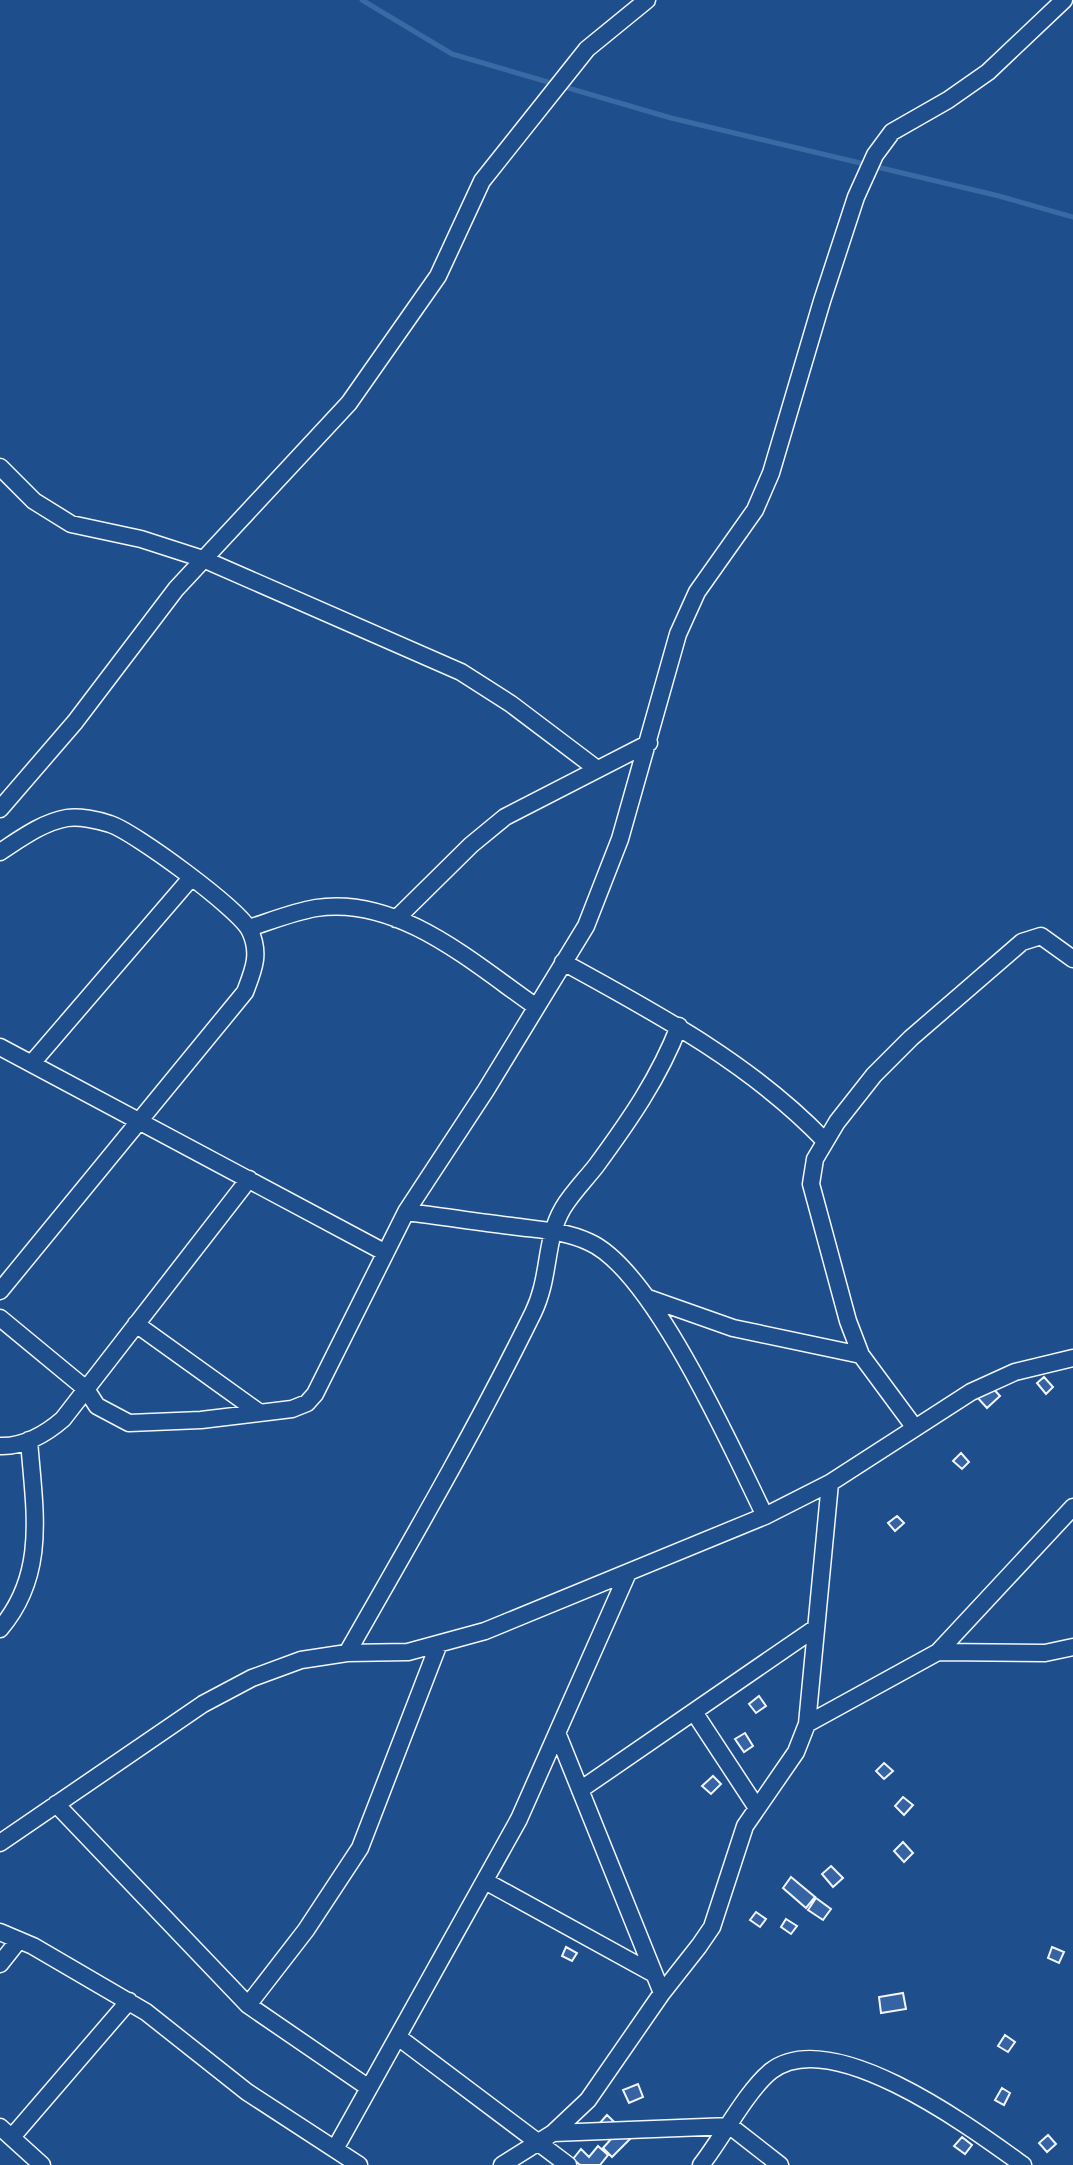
<svg xmlns="http://www.w3.org/2000/svg" width="1073" height="2165" font-family="'Golos Text',sans-serif">
	<style>
		.lines { fill: none; stroke-linecap: round; stroke-linejoin: round }
		.stream { stroke: #3b69a3; stroke-width: 5 }
		.building { fill: #3563a3; stroke: #f2f6ff; stroke-width: 2 }
		.minor-casing { stroke: #f2f6ff; stroke-width: 19 }
		.minor { stroke: #1f4e8c; stroke-width: 16 }
	</style>
	<rect width="100%" height="100%" fill="#1f4e8c"/>
	<g class="lines">
		<path class="stream" d="M362 0 452 54 671 118 999 196 1073 217"/>
	</g>
	<path class="building" d="M1044 1377 1053 1387 1046 1394 1037 1383Z
		M989 1384 1000 1396 987 1408 976 1396Z
		M961 1453 969 1462 962 1469 953 1461Z
		M897 1516 904 1523 895 1531 888 1523Z
		M759 1696 766 1706 756 1713 749 1704Z
		M745 1733 753 1746 744 1752 735 1739Z
		M884 1763 893 1771 884 1779 876 1771Z
		M713 1776 721 1784 711 1794 702 1786Z
		M903 1797 913 1805 904 1815 895 1806Z
		M903 1842 913 1853 904 1862 894 1851Z
		M831 1866 843 1878 833 1887 822 1874Z
		M791 1877 815 1897 806 1908 783 1888Z
		M816 1898 831 1909 823 1920 808 1910Z
		M756 1912 766 1919 760 1927 750 1920Z
		M786 1919 797 1926 791 1934 781 1927Z
		M566 1947 577 1953 572 1961 562 1956Z
		M1052 1947 1064 1952 1059 1963 1048 1958Z
		M903 1993 906 2009 881 2013 879 1997Z
		M1005 2035 1015 2042 1008 2052 998 2046Z
		M638 2084 643 2097 629 2103 623 2090Z
		M1002 2088 1010 2093 1004 2105 995 2100Z
		M607 2115 631 2138 612 2157 603 2148 612 2138 598 2125Z
		M1048 2135 1056 2144 1047 2152 1039 2143Z
		M962 2137 972 2145 965 2154 954 2146Z
		M598 2146 608 2155 600 2165H580L573 2159 581 2149 589 2157Z"/>
	<g class="lines">
		<g class="minor-casing">
			<path id="minor" d="M0 467 34 501 71 524 141 539 203 559 461 672 511 704 597 769
				M0 809 75 722 176 589 349 403 438 276 482 181 587 49 647 0
				M0 852C20 839 43 822 67 818 79 816 98 820 110 824 133 831 241 910 250 931 261 954 253 971 245 992L0 1291
				M396 919 471 845 505 817 649 743
				M249 928C271 921 293 912 316 908 398 895 473 963 535 1006
				M563 962C656 1013 750 1063 824 1140
				M0 1047 384 1252
				M32 1063 191 878
				M406 1212 486 1090 586 926 620 839 678 634 697 592 755 510 771 473 822 301 856 197 875 155 892 132 948 100 988 72 1064 0
				M648 1298 733 1328 861 1355
				M0 1318 86 1389 97 1406 129 1423 201 1420 292 1409 307 1403 315 1394 406 1212C441 1216 476 1222 511 1226 538 1230 563 1230 589 1242 653 1270 733 1451 765 1516
				M136 1324 260 1413
				M915 1428 861 1355 848 1321 811 1184 815 1159 837 1122 874 1075 911 1038 1022 942 1041 936 1073 959
				M0 1446C23 1447 46 1434 63 1419L249 1179
				M0 1629C48 1573 34 1509 29 1440
				M938 1652 1045 1653 1073 1647
				M347 1653C411 1541 476 1429 533 1313 551 1276 544 1240 563 1208 572 1193 585 1180 596 1166 629 1121 659 1078 679 1026
				M694 1712 757 1808
				M807 1724 938 1652 1073 1507
				M558 1735 662 1993
				M580 1790 814 1629
				M56 1804 248 2005 369 2088
				M0 1843 203 1704 252 1678 301 1660 347 1653 408 1652 485 1631 765 1516 830 1483 971 1392 1015 1372 1073 1358
				M485 1881 654 1974
				M0 1932 33 1946 146 2012 247 2092 359 2165
				M0 1964 19 1940
				M248 2005 306 1930 360 1848 438 1646
				M398 2037 568 2165
				M0 2127 42 2165
				M553 2133 730 2126 780 2165
				M12 2137 129 2001
				M335 2149 519 1819 627 1575
				M502 2165 553 2133 588 2100 662 1993 699 1946 712 1927 745 1826 796 1752 807 1724 830 1483
				M701 2165C721 2140 747 2090 771 2071 832 2024 973 2129 1023 2165"/>
		</g>
		<use href="#minor" class="minor"/>
	</g>
</svg>
